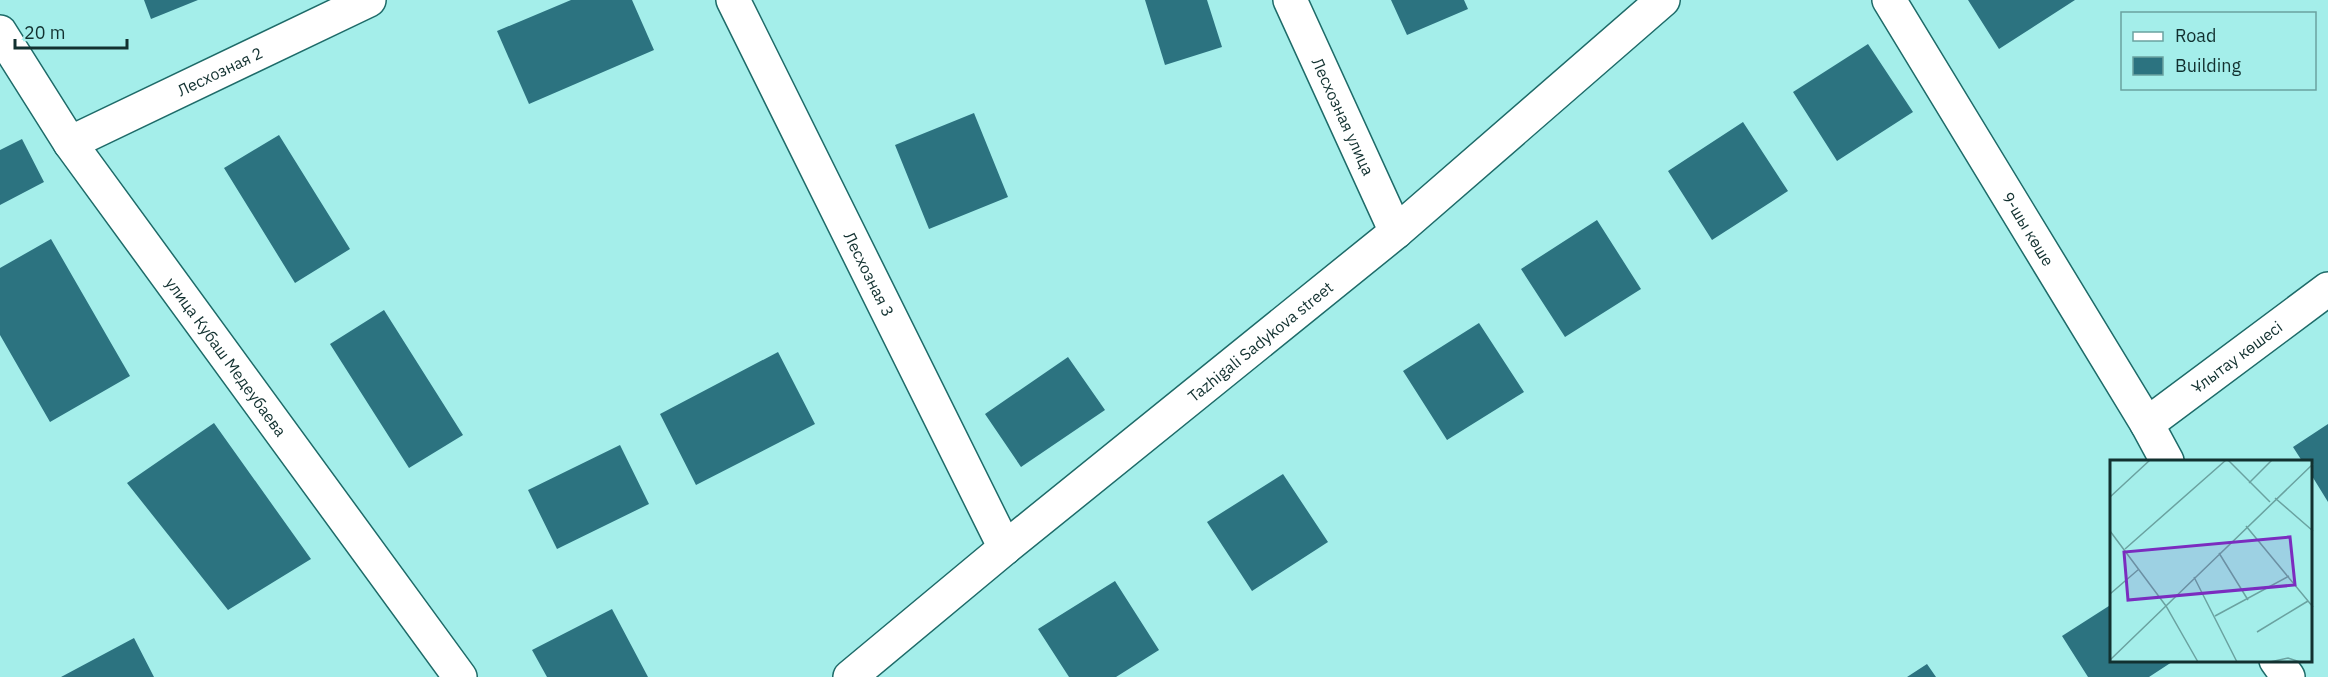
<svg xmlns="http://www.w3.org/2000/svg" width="2328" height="677" font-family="'IBM Plex Sans',sans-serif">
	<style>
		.building { fill: #2c7380 }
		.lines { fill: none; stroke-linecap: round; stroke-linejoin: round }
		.street-casing { stroke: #1e6b69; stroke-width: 36 }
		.secondary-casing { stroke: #1e6b69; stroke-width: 36 }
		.street { stroke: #fff; stroke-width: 33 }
		.secondary { stroke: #fff; stroke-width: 33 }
		.labels { text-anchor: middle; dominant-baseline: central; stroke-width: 6; stroke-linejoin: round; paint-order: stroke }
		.street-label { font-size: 16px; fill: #123130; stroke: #a4eeea }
		.inset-road { fill: none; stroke: #6aa2a0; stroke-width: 1.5 }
		.view { fill: #7b2cbf; fill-opacity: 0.15; stroke: #7b2cbf; stroke-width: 3 }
		.inset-edge { fill: none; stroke: #123130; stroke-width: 3 }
	</style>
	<rect width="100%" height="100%" fill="#a4eeea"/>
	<path class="building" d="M144 0H198L151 19Z
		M571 0H632L654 50 529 104 497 31Z
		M1145 0H1207L1222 47 1165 65Z
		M1391 0H1464L1468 9 1407 35Z
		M1968 0H2075L1999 49Z
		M1868 44 1913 112 1837 161 1793 92Z
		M974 113 1008 197 929 229 895 145Z
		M1743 122 1788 191 1712 240 1668 171Z
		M279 135 350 249 295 283 224 168Z
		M22 139 44 182 0 205V150Z
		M1597 220 1641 289 1565 337 1521 269Z
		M51 239 130 376 50 422 0 335V268Z
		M384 310 463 435 409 468 330 344Z
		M1479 323 1524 392 1447 440 1403 371Z
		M778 352 815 424 696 485 660 414Z
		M1068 357 1105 410 1021 467 985 414Z
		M214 423 311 559 228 610 127 483Z
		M2328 424V502L2312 476V461H2302L2293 447Z
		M620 445 649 504 557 549 528 490Z
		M1283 474 1328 542 1252 591 1207 522Z
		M1115 581 1159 650 1116 677H1069L1038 629Z
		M2112 604V660H2175L2149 677H2088L2062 636Z
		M612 609 648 677H547L532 650Z
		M134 638 154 677H61Z
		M1927 664 1936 677H1907Z"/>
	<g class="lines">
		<g class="street-casing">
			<g id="street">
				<path id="s1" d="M733 0 1005 548"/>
				<path id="s2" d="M1290 0 1396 232"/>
				<path id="s3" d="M1889 0 2147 424 2167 461"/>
				<path id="s4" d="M0 32 70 143 460 677"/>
				<path id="s5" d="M70 143 369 0"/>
				<path id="s6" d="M2147 424 2328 289"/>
				<path d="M2276 660 2288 677"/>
			</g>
		</g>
		<g class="secondary-casing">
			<g id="secondary">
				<path id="s7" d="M850 677 1005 548 1396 232 1663 0"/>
			</g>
		</g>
		<use href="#street" class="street"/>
		<use href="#secondary" class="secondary"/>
	</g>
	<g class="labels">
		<g class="street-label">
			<text stroke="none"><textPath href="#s5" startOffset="166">Лесхозная 2</textPath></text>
			<text stroke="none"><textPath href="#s2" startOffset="128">Лесхозная улица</textPath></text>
			<text stroke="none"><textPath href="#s3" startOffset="268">9-шы көше</textPath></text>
			<text stroke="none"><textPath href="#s1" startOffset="306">Лесхозная 3</textPath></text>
			<text stroke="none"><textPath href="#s7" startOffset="530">Tazhigali Sadykova street</textPath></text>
			<text stroke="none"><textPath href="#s6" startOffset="112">Ұлытау көшесi</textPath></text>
			<text stroke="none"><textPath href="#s4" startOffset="396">улица Кубаш Медеубаева</textPath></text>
		</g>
	</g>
	<g transform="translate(2110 460)">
		<rect width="202" height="202" fill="#a4eeea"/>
		<path class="inset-road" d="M118 0 160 42M139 23 162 0M0 37 40 0M165 38 203 71M136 66 203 147M0 71 56 146 88 202M15 89 116 0M109 93 138 140M84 117 127 202M0 134 29 109M105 156 179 116M147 172 198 141M0 200 203 4M160 202 178 198 190 202"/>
		<path class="view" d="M180 77 185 125 18 140 14 92Z"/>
		<rect width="202" height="202" class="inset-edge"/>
	</g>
	<rect x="2121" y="12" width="195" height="78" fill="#a4eeea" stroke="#6aa2a0" stroke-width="1.5"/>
	<rect x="2133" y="32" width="30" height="9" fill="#ffffff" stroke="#6aa2a0" stroke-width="1.5"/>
	<text x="2175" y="42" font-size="18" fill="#123130">Road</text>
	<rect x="2133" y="57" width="30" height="18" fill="#2c7380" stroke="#6aa2a0" stroke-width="1.5"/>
	<text x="2175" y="72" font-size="18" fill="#123130">Building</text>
	<path d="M15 39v9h112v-9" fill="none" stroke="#123130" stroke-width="3"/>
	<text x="24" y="39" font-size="18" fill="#123130" stroke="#a4eeea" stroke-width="4.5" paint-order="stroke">20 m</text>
</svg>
